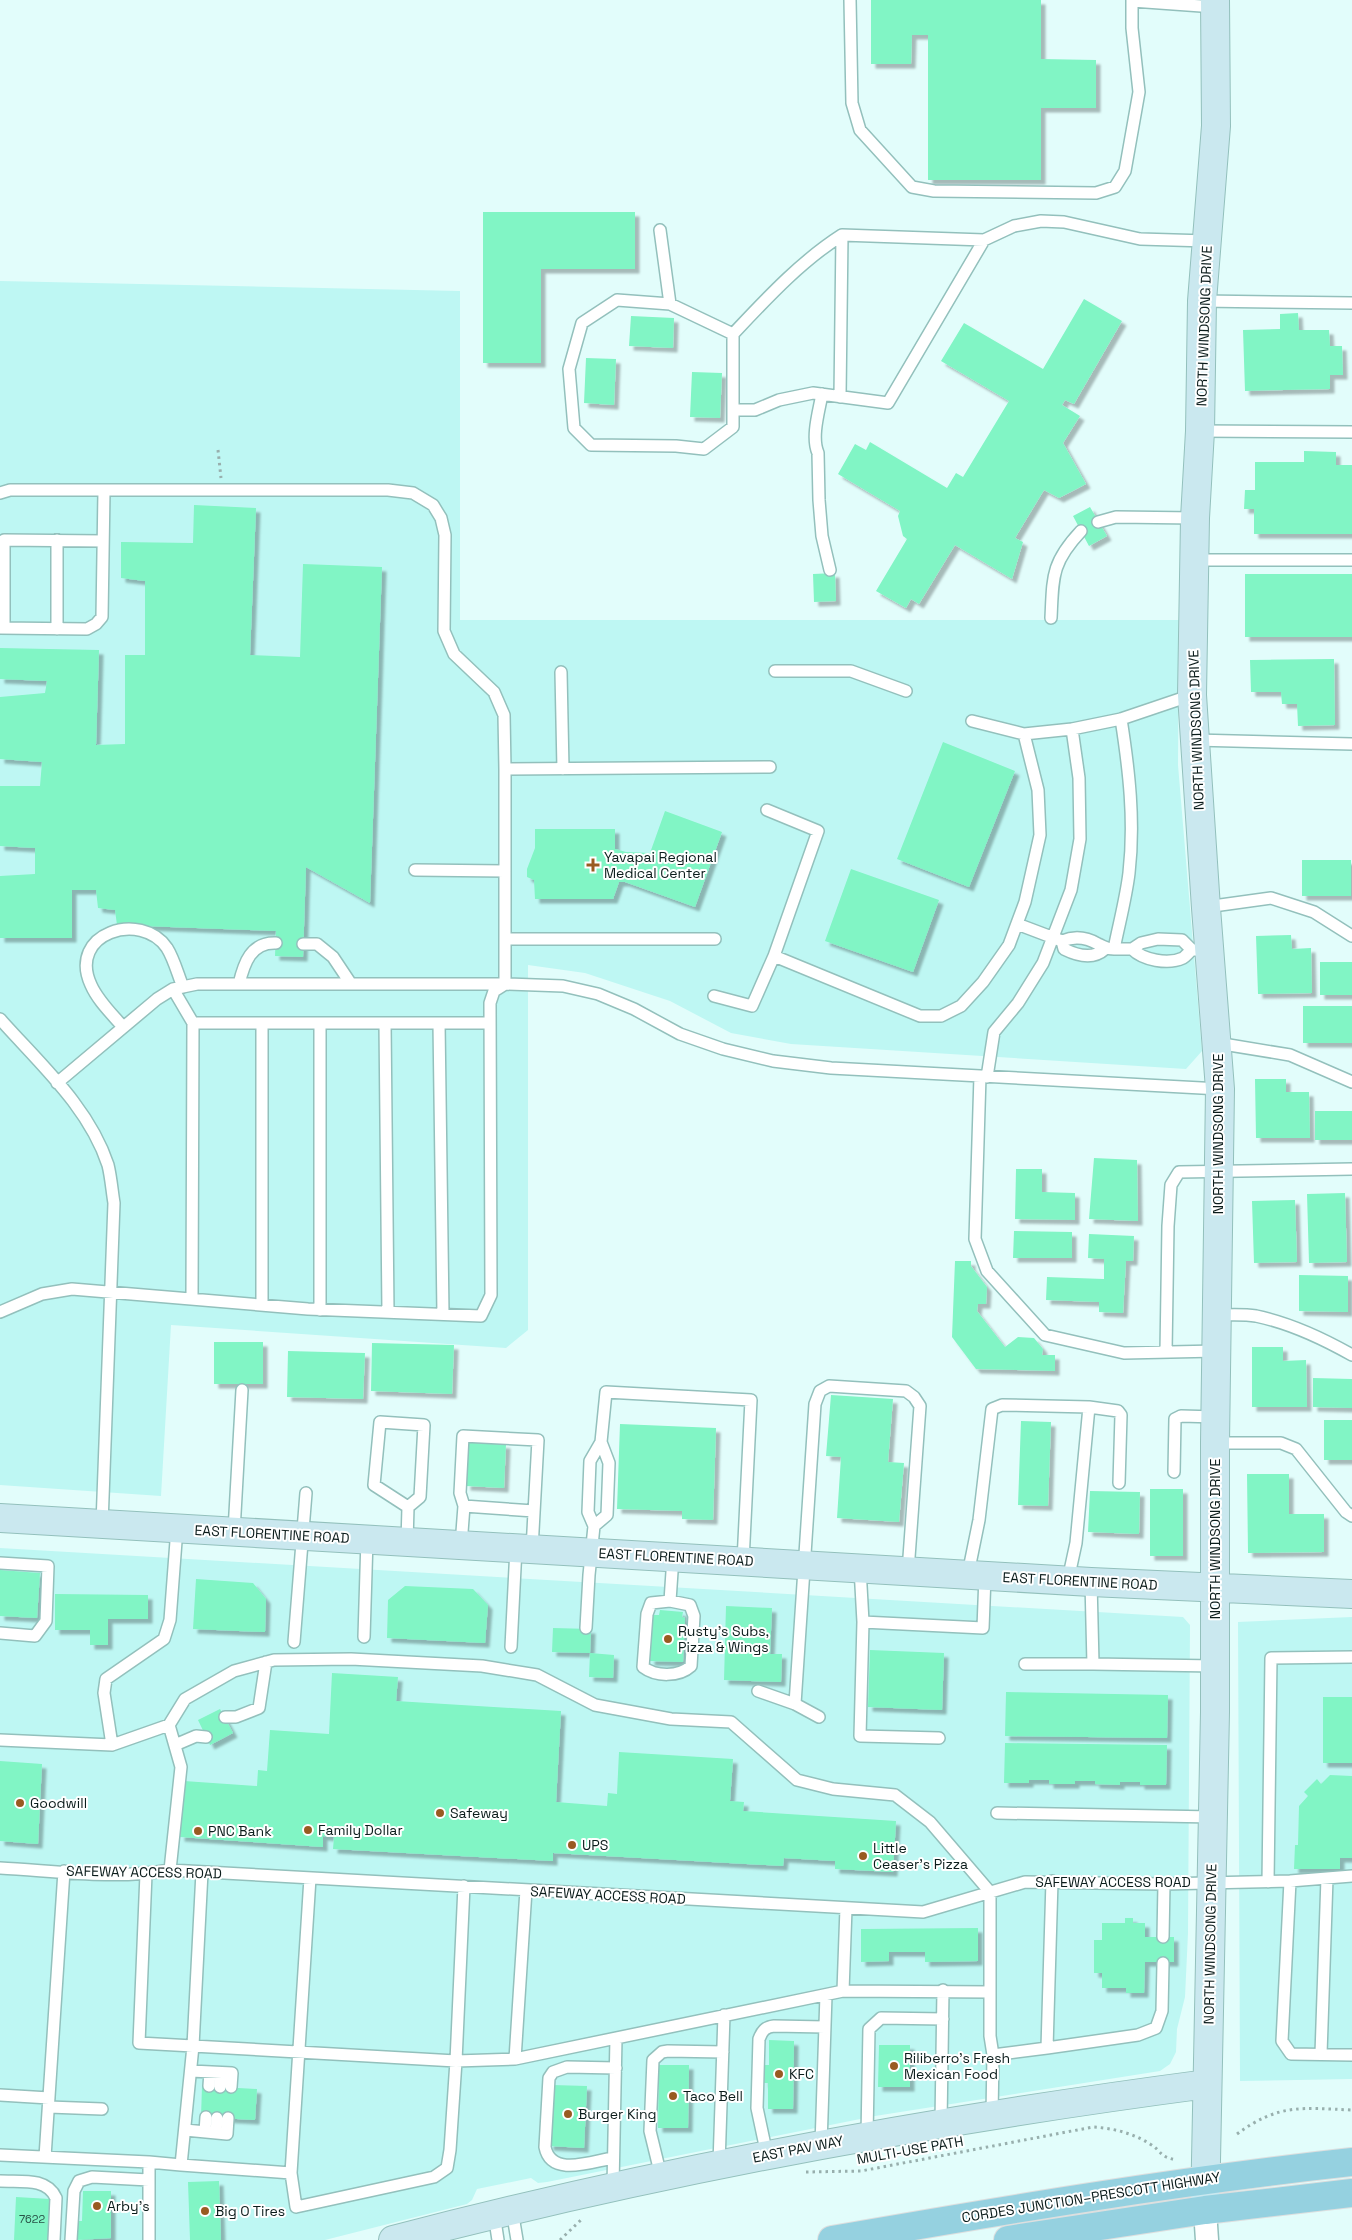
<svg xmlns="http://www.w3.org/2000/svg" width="1352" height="2240" font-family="'Space Grotesk',sans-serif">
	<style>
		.built { fill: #bef7f3 }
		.building { fill: #81f5c5; filter: url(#shadow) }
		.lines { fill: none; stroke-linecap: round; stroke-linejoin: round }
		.lane-casing { stroke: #93c0bc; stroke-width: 14 }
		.street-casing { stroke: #93c0bc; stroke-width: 25 }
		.secondary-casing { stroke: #93c0bc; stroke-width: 30 }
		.primary-casing { stroke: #dddfdf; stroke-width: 30 }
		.path { stroke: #98afad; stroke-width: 3; stroke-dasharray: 2.5 4; stroke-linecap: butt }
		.lane { stroke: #fff; stroke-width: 11 }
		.street { stroke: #fff; stroke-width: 22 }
		.secondary { stroke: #cae8ef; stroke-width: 28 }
		.primary { stroke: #95d1e0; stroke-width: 28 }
		.poi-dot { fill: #995b21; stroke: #fff; stroke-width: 2 }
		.labels { text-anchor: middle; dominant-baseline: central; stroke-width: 4; stroke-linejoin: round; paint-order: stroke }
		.number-label { font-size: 11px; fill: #285246 }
		.street-label { font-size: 14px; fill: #0b1c1b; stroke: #fff }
		.poi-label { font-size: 14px; fill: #0b1c1b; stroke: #fff; text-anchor: start }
	</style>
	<defs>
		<filter id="shadow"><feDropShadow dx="4.5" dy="4.5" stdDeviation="1" flood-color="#0004"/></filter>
	</defs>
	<rect width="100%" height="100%" fill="#e2fdfb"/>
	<path class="built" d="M0 281 460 291V620H1179L1178 765 1202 1051 1186 1069 791 1044 731 1033 670 1001 585 973 528 965V1330L506 1348 171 1325 161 1496 0 1485Z
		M0 1548 1183 1617 1190 1625 1188 1933 1185 1997 1177 2029 1176 2052 1170 2064 1160 2071 875 2116 547 2182 538 2183 531 2178 477 2189 472 2200 467 2204 325 2240H0Z
		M1352 1617V2079L1240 2081 1238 1622Z"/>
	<path class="building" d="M871 0H1041V59L1096 60V108H1041V180H928V35H912L911 64H871Z
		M483 212H635V269H541V363H483Z
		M1084 299 1122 321 1074 404 1065 400 1062 405 1080 416 1063 443 1086 484 1059 498 1044 490 1015 538 1023 542 1012 579 955 545 919 604 911 599 906 608 876 591 907 539 903 536 898 516 900 511 838 474 855 444 866 450 870 442 947 488 956 473 963 477 1009 401 941 361 964 323 1043 369Z
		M1298 313 1299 330H1329L1330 346H1342L1343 375H1330V389L1245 391 1243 330 1280 329V314Z
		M631 316 674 318 673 348 629 346Z
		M586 358 616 359 614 405 584 403Z
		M692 372 722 373 720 418 690 417Z
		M1304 451 1336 452V465H1352V534H1254V509H1244L1245 490H1255V462H1304Z
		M194 505 256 508 250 655 300 657 303 564 382 567 370 903 306 867 303 957 275 956 276 931 117 925 115 910 98 908 96 890H72V938H0V876L35 874V848L0 846V786H40L42 762 0 759V697L45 693 47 681 0 679V648L99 650 96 745 125 744V655H145V581L121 578V542L193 543Z
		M1090 507 1107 536 1089 546 1073 516Z
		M835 573 836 601 814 602 813 574Z
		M1245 574H1352V637H1245Z
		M1334 659 1335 725 1298 726 1297 704H1282L1281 692H1251L1250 660Z
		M943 742 1015 771 969 887 897 859Z
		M665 811 722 832 695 907 625 882H619L613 899H535L534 880 527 877V869L535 848V829H615V849L626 852 650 853Z
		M1302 860H1351V896H1302Z
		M851 869 939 900 913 972 825 941Z
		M1291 935 1292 949 1311 948 1312 993 1258 994 1256 936Z
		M1320 962H1352V995H1320Z
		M1303 1006H1352V1043H1303Z
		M1255 1079H1286V1092H1309L1310 1138H1256Z
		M1315 1111H1352V1140H1315Z
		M1094 1158 1137 1160 1138 1221 1089 1219Z
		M1016 1169H1042V1192L1075 1193V1220L1015 1219Z
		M1345 1193 1347 1262 1309 1263 1307 1194Z
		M1295 1200 1297 1262 1254 1263 1252 1201Z
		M1014 1231 1072 1232V1258H1013Z
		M1089 1234 1134 1236 1133 1261H1126L1123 1313 1099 1312V1302L1046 1300 1047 1277 1104 1279V1259L1088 1258Z
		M955 1261H971V1266L987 1287 986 1304H978L977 1311 1005 1347 1018 1337 1034 1338 1043 1349 1042 1355H1055V1371L976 1369 952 1337Z
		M1299 1275 1348 1276V1312L1299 1311Z
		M214 1342H263V1384H214Z
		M372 1343 454 1345 452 1394 371 1391Z
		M1252 1347H1283V1361L1306 1360 1307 1407H1252Z
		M288 1351 365 1353 363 1399 287 1397Z
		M1313 1378 1352 1379V1408L1313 1407Z
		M831 1395 893 1399 888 1462 904 1463 899 1522 837 1518 841 1457 826 1456Z
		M1324 1420H1352V1460H1324Z
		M1021 1421 1051 1422 1048 1506 1018 1505Z
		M620 1424 716 1428 713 1520 682 1519V1511L617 1509Z
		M469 1442 506 1444 504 1488 466 1486Z
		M1247 1474H1289V1514H1324V1552L1248 1553Z
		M1150 1489H1183V1556H1150Z
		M1090 1491 1140 1492 1139 1534 1088 1532Z
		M0 1570 40 1573 37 1618 0 1616Z
		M196 1579 253 1583 266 1599 265 1632 193 1629Z
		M405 1586 473 1589 488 1605 485 1643 387 1638 388 1600Z
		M55 1594 148 1595V1619H108V1645H90V1630H55Z
		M726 1606 772 1608 770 1654H782L781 1682 724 1680Z
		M660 1610 683 1612 682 1617 685 1618 683 1662 650 1661 653 1615H659Z
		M553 1628 591 1629 590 1653 552 1652Z
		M870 1650 944 1653 942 1710 868 1707Z
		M590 1653 614 1655 613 1678 589 1677Z
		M332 1673 398 1677 396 1701 561 1711 556 1802 607 1806 608 1793 617 1794 619 1752 733 1759 730 1801 744 1802 743 1811 896 1821 893 1872 835 1869V1861L784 1858 783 1866 553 1853V1861L333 1849 334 1837 323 1836V1847L180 1837 184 1781 257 1786 258 1770 267 1771 270 1730 329 1734Z
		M1006 1692 1168 1695 1167 1738 1005 1736Z
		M1323 1697H1352V1763H1323Z
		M220 1709 233 1733 210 1745 198 1720Z
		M1005 1743 1167 1745 1166 1785H1140V1782H1120V1785L1095 1784V1781H1075V1784H1049V1780H1029V1783H1004Z
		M0 1761 42 1764 38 1844 0 1841Z
		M1330 1775 1352 1776V1858H1340V1869H1294L1295 1845H1298L1299 1806 1308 1796 1304 1792 1317 1779 1321 1784Z
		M1125 1918H1133V1923H1145V1937H1174V1962H1145L1144 1993H1126V1988H1102V1973H1094V1940H1102V1923H1125Z
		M978 1928V1961L925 1962V1952H889V1961L861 1962V1929Z
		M769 2040 794 2041 793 2109H768V2083H764L765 2065H769Z
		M879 2045H910V2087H878Z
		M659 2065H689L688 2128H658Z
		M552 2085 587 2086 584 2148 549 2146Z
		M202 2086 257 2089 255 2120 201 2117Z
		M219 2181 221 2240H190L188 2182Z
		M83 2191H111V2238L77 2240V2221H82Z
		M16 2197 50 2199 48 2240H14Z"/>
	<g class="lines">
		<g class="lane-casing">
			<path id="lane" d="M850 0 852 103 860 130 912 187 934 191 1096 193 1115 187 1125 171 1139 92 1132 28V0
				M1132 1 1215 7
				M660 230 670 304
				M1202 301 1352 303
				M733 334 670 304 617 300 582 323 569 369 574 428 591 445 676 446 704 449 733 427V334C767 298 800 262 842 235L984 240 1014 226 1041 221 1064 222 1140 239 1207 241
				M822 394C819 411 811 437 818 453L819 500 822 536 830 570
				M840 397 842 235
				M734 410H755L779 400 813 393 888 403 984 240
				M1200 431 1352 432
				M0 493 10 490H388L413 493 433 505 441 518 445 535 444 631 454 654 494 692 504 715 505 769V984L494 991 490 1003 491 1295 481 1316 308 1309 72 1289 42 1294 0 1312
				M1098 522 1116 517 1195 518
				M1194 560H1352
				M1051 618C1053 577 1051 563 1081 531
				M0 628 87 629 96 624 102 617 104 491
				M4 628V540L103 541
				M57 629V540
				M775 671H851L906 691
				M561 672 563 769
				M1121 719C1129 770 1135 821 1129 873 1126 898 1119 924 1114 949H1132L1141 943 1158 939 1182 940 1192 950
				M972 721 1024 734 1072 729
				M1195 740 1352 744
				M505 769 770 767
				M767 810 818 831 774 956 920 1016H941L961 1006 983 982 1009 945 1025 902 1040 835 1038 790 1024 734
				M415 870 505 871
				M1206 907 1271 898 1314 912 1352 936
				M1017 924 1062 941C1074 936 1086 937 1098 944 1105 947 1106 949 1114 949
				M505 939H715
				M1062 941 1064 949C1078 956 1093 960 1105 949
				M303 944H317L333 957 351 984
				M1132 949C1143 960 1168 965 1183 958 1186 956 1189 952 1192 950H1199
				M239 984C244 963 251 942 276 943
				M173 989 193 1023H490
				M714 996 752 1006 774 956
				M0 1019C40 1064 89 1107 108 1165 111 1177 112 1191 114 1203L102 1524
				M262 1023V1305
				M320 1023V1310
				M385 1023 388 1312
				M439 1023 443 1314
				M123 1027C112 1014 98 1001 91 985 67 933 141 910 167 948 174 959 178 975 183 987
				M1217 1043 1290 1055 1352 1082
				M980 1076 975 1239 987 1271 1045 1335 1124 1353 1217 1351
				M987 1077 994 1032 1018 1003 1043 963 1071 890 1080 839 1079 778 1072 729 1121 719 1192 695
				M57 1083 157 999 173 989 197 984H505L563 986 598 994 634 1009 680 1034 723 1049 773 1061 831 1068 1220 1089
				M192 1299 193 1023
				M1217 1315C1230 1315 1243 1314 1256 1316 1290 1323 1322 1338 1352 1355
				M1166 1352 1168 1226 1171 1185 1179 1172 1352 1169
				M1215 1443H1281L1296 1449 1346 1512 1352 1516
				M1174 1472 1175 1419 1181 1416 1216 1417
				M464 1506 534 1511
				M594 1526 607 1515 609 1463 601 1442
				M234 1531 242 1390
				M407 1542 408 1507 420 1497 424 1425 380 1422 374 1485 408 1507
				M461 1545 464 1506 460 1493 463 1436 538 1440 532 1549
				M0 1563 48 1566 46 1621 35 1636 0 1633
				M860 1568 863 1622 983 1628 985 1576
				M968 1574 979 1520 992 1409 1002 1405 1089 1407
				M1068 1580 1076 1543 1089 1407 1118 1411 1121 1415 1119 1483
				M1091 1582 1093 1664 1215 1666
				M670 1601 690 1605 694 1616 691 1666C679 1677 656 1677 643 1667L647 1614 651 1603Z
				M670 1601 673 1557
				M863 1622 860 1736 939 1738
				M586 1628 589 1575 594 1526 588 1512 590 1461 601 1442 606 1392 751 1400 743 1561
				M364 1637 367 1539
				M294 1642 306 1493
				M511 1647 516 1548
				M1025 1664H1093
				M758 1691 795 1704 819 1717
				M795 1704 815 1404 820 1391 829 1386 906 1391 914 1397 920 1406 908 1571
				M225 1717H236L259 1708 266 1662
				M0 1740 112 1745 169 1725
				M112 1745 104 1693 106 1679 164 1639 170 1620 177 1528
				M175 1745 196 1736 206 1737
				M997 1813 1213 1817
				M0 1868C56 1871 114 1880 170 1870L923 1912 1025 1882 1164 1884 1249 1882 1290 1881 1352 1876
				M170 1870 181 1767 169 1725 185 1699 234 1671 274 1660 351 1659 482 1666 537 1675 595 1705 671 1719 731 1722 797 1780 833 1789 895 1795 930 1822 990 1892V2036L993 2055
				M202 1872 193 2046 456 2061 515 2059 843 1991 846 1908
				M146 1874 139 2043 193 2046 181 2165 149 2162
				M1290 1881 1282 2041 1291 2054 1352 2055
				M1268 1882 1271 1658 1352 1657
				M1163 1937 1164 1884
				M843 1991 990 1992
				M1047 2048 1138 2035 1156 2028 1162 2011 1163 1963
				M1321 2054 1327 1878
				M515 2059 526 1890
				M191 2071 232 2073 231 2087
				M209 2086 210 2072
				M220 2087 221 2073
				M0 2095 49 2098
				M49 2107 102 2109
				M992 2115 993 2055 1047 2048 1052 1881
				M941 2123 943 1990
				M185 2130 227 2134 228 2118
				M205 2132 206 2117
				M216 2133 217 2118
				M867 2136 869 2029 881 2018 943 2019
				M821 2145 826 1995
				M0 2155 149 2162V2240
				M767 2155 757 2108 759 2039C762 2031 765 2027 774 2026L825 2027
				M45 2157 64 1871
				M613 2158C593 2161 551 2178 545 2147L549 2078 553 2072 567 2067 616 2068
				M719 2164 724 2015
				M181 2165 291 2173 296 2207 434 2177 447 2168 450 2150 456 2061 464 1886
				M291 2173 310 1878
				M661 2176 650 2131 653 2060 662 2052 668 2051 723 2052
				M0 2181C20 2182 47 2177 56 2198L54 2240
				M613 2186 616 2038
				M512 2210 517 2240
				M494 2214 498 2240
				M71 2240 74 2191 79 2181 92 2177 149 2180"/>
		</g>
		<g class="street-casing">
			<path id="street" d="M1205 2210 1207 2240"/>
		</g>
		<g class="secondary-casing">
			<path id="secondary" d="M0 1518 1091 1582 1352 1594
				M1205 2210 1215 1712V1443L1220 1089 1206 908 1192 695 1195 518 1200 431 1202 301 1216 126 1215 0
				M393 2240C661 2170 933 2120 1207 2084"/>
		</g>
		<g class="primary-casing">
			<path id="primary" d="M832 2240C1005 2210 1178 2181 1352 2162
				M1008 2240 1205 2210 1352 2193"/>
		</g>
		<path class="path" d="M218 450 221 478
			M1237 2134C1279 2103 1303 2108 1352 2110
			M806 2172 861 2171 1093 2127C1112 2128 1133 2133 1150 2144 1163 2152 1158 2156 1176 2160
			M560 2240 583 2218"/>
		<use href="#lane" class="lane"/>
		<use href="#street" class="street"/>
		<use href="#secondary" class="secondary"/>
		<use href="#primary" class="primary"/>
	</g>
	<g class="poi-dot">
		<path d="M590.5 857.5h5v5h5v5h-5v5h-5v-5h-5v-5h5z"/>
		<circle cx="668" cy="1639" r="5"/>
		<circle cx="20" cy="1803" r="5"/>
		<circle cx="440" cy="1813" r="5"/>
		<circle cx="308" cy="1830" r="5"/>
		<circle cx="198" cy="1831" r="5"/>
		<circle cx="572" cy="1845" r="5"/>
		<circle cx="863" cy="1856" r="5"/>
		<circle cx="894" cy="2066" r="5"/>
		<circle cx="779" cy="2074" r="5"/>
		<circle cx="673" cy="2096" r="5"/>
		<circle cx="568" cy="2114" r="5"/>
		<circle cx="97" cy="2206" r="5"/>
		<circle cx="205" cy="2211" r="5"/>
	</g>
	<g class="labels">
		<g class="number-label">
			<text x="32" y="2219">7622</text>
		</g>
		<g class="street-label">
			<text transform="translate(1204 326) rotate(-88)">NORTH WINDSONG DRIVE</text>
			<text transform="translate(1196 730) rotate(-92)">NORTH WINDSONG DRIVE</text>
			<text transform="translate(1218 1134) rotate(-90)">NORTH WINDSONG DRIVE</text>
			<text transform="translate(272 1534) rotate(3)">EAST FLORENTINE ROAD</text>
			<text transform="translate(1215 1539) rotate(-90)">NORTH WINDSONG DRIVE</text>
			<text transform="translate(676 1557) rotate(3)">EAST FLORENTINE ROAD</text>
			<text transform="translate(1080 1581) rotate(3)">EAST FLORENTINE ROAD</text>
			<text transform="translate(144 1872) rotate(1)">SAFEWAY ACCESS ROAD</text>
			<text x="1113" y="1882">SAFEWAY ACCESS ROAD</text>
			<text transform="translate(608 1895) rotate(3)">SAFEWAY ACCESS ROAD</text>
			<text transform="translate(1210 1944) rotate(-89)">NORTH WINDSONG DRIVE</text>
			<text transform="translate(798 2149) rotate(-11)">EAST PAV WAY</text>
			<text transform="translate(910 2150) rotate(-10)">MULTI-USE PATH</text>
			<text transform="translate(1091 2197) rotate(-9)">CORDES JUNCTION–PRESCOTT HIGHWAY</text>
		</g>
		<g class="poi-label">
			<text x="604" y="857">Yavapai Regional<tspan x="604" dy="16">Medical Center</tspan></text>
			<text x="678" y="1631">Rusty's Subs,<tspan x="678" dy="16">Pizza &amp; Wings</tspan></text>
			<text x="30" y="1803">Goodwill</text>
			<text x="450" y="1813">Safeway</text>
			<text x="318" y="1830">Family Dollar</text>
			<text x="208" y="1831">PNC Bank</text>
			<text x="582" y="1845">UPS</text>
			<text x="873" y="1848">Little<tspan x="873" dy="16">Ceaser's Pizza</tspan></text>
			<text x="904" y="2058">Riliberro’s Fresh<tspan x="904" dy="16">Mexican Food</tspan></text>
			<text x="789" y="2074">KFC</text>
			<text x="683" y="2096">Taco Bell</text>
			<text x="578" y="2114">Burger King</text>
			<text x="107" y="2206">Arby's</text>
			<text x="215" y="2211">Big O Tires</text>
		</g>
	</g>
</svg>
